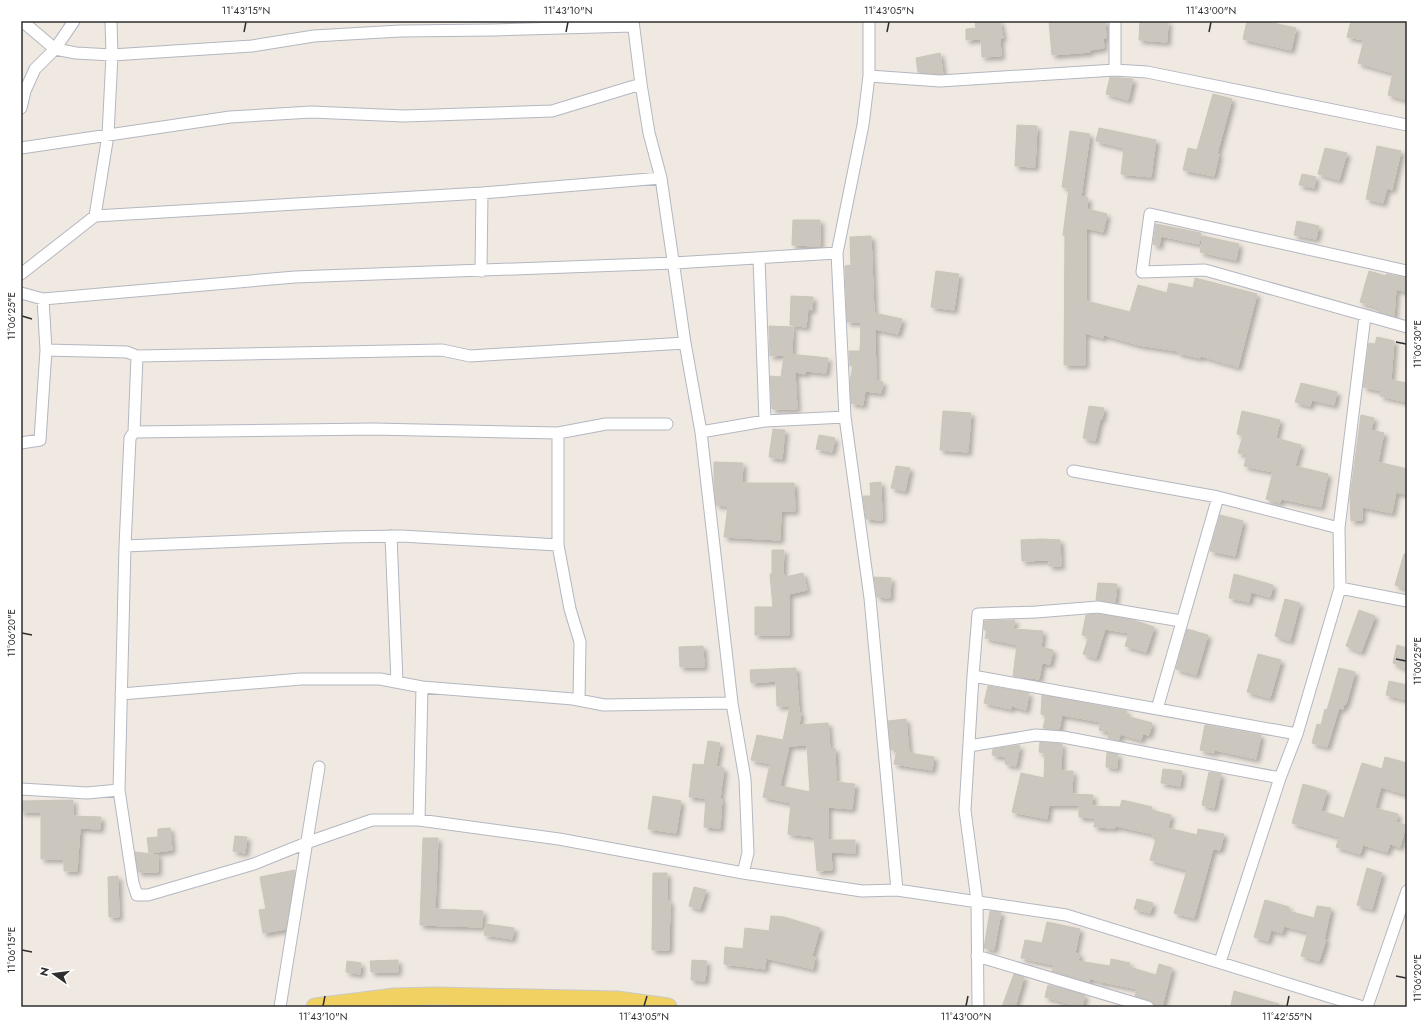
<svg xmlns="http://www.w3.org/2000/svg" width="1428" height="1028" font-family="Jost,sans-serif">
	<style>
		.building { fill: #cbc7bf; stroke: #cbc5ba; fill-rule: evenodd; filter: url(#shadow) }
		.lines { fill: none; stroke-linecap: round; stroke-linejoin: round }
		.street-casing { stroke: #b4b7c1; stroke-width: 13 }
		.primary-casing { stroke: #c9c9c9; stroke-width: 19 }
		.street { stroke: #fff; stroke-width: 11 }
		.primary { stroke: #f2d163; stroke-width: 17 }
		.ticks { fill: none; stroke: #2e2e2e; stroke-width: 1.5 }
		.neatline { fill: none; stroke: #2e2e2e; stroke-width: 1.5 }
		.ticks-label { font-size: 10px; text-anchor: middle; fill: #2e2e2e }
	</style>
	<defs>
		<filter id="shadow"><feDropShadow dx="3.5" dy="3.5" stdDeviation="2" flood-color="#0004"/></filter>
	</defs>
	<rect width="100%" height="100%" fill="#efe9e1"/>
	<path class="building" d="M975 21H1000L1003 38H1000L1001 56 982 57 981 39 966 40V29L976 28Z
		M1049 21H1105L1106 38H1103L1104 48 1089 50 1090 52 1052 55Z
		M1140 21H1168L1167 42 1139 40Z
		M1247 21H1264L1296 28 1291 50 1243 39Z
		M1351 21H1407V100L1388 95 1393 73 1358 63 1364 40 1347 37Z
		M940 53 943 74 918 72 916 58Z
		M1110 77 1133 79 1128 100 1106 94Z
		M1213 94 1232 99 1217 154H1219L1214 176 1183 170 1188 148 1197 150Z
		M1017 125 1037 126 1035 167 1015 166Z
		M1099 128 1156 140 1151 177 1121 174 1124 148 1096 141Z
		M1070 131 1090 134 1081 197 1088 198 1087 209 1107 214 1103 232 1086 228V301L1130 312 1138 285 1167 293 1169 283 1193 288 1195 278 1257 294 1238 367 1201 356 1200 358 1178 353V351L1139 345 1104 335 1103 338 1085 333V365H1064L1065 236 1063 235 1069 188 1062 187Z
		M1377 146 1401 151 1392 190 1387 188 1383 203 1366 199Z
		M1325 148 1347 153 1339 180 1318 174Z
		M1302 174 1316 177 1314 188 1299 185Z
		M793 220H820V246L792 245Z
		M1297 221 1319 226 1316 239 1294 235Z
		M1156 224 1201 233 1199 244 1161 236 1159 246 1153 244Z
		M871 236 874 313 902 319 898 334 875 329 876 381 883 382 881 393 865 391 863 405 851 403 850 381 853 365 850 366 849 351H860L861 322H847L845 266 851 265 850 237Z
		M1203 236 1239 244 1236 260 1200 252Z
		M936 271 959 274 954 310 931 307Z
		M1369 271 1386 276V274L1407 278V292L1396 289 1394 316 1378 312 1379 308 1360 302Z
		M791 296 813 297 812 310 808 309 806 327 790 325Z
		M769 326 793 327 792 354H789L828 358 826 373 806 371 805 374 795 372 797 409H772L770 376 781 377 784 355 770 356Z
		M1377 337 1394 341 1391 380 1407 383V402L1380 396 1382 391 1363 387 1369 343 1375 344Z
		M1301 383 1337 392 1334 405 1312 400 1310 406 1295 402Z
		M1089 406 1104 408 1102 419H1100L1095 441 1083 438Z
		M943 411 971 413 968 452 940 450Z
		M1242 411 1280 420 1276 438 1301 445 1295 466 1328 474 1321 507 1281 499 1280 503 1266 499 1273 472 1244 466 1247 455 1238 453 1243 435 1237 434Z
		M1361 415 1374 418 1371 430 1384 433 1378 462 1407 469V495L1396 492 1392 513 1362 507V520L1351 521 1350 497Z
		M773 429 785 430 782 459 769 457Z
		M819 435 835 438 832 452 816 449Z
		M714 462 743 463 742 483H794L795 511H781L780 540 724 537 728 506 716 505 714 482Z
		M896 466 910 468 905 491 891 488Z
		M881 482 882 520 866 519 863 496H871L870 483Z
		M1220 515 1243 521 1235 556 1210 551Z
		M1042 539 1060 540 1061 566H1049V560L1022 561 1021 540Z
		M772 550H784L783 573 785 577 803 573 807 590 789 594V635H755V607H773L770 574H772Z
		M1404 554 1407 555V589L1395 585Z
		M1234 574 1273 585 1270 597 1251 592 1249 602 1229 598Z
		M874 577 891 578 890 598 877 597Z
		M1098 583 1117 584 1115 603 1096 600Z
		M1285 599 1300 603 1290 641 1275 636Z
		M1359 610 1375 616 1361 652 1346 646Z
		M1098 614 1130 619 1154 627 1146 652 1125 646 1129 633 1105 629 1096 658 1083 654 1089 636 1082 635 1086 615Z
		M1015 620 1013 629 1043 631 1041 647 1053 650 1050 664 1042 663 1039 679 1013 676 1017 645 985 638 987 630H984V621Z
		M1187 629 1208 635 1196 675 1176 669Z
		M1397 645 1407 648V669L1393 663Z
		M703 646 704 667H680L679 647Z
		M1258 654 1281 660 1270 698 1247 692Z
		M796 668 799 712 801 713 799 725 828 723 830 749 835 748 836 782 855 784 852 809 828 807V840H855V853L831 852 832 870 817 871 814 837 788 834 791 803 763 797 770 764 751 760 757 735 783 740 790 706H777L776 681 751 683 750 670ZM807 745 810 792 780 786 789 746Z
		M1339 668 1355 672 1346 704H1344L1343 709 1339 708 1327 747 1312 743 1317 724 1321 725 1325 709 1327 710Z
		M1389 681 1407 685V700L1386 695Z
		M988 686 1029 693 1026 710 1012 706 1011 709 984 703Z
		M1042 695 1127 711 1126 716 1152 723 1149 735 1143 734 1141 740 1120 734 1119 740 1108 738 1109 732 1099 730 1101 722 1062 715 1059 730 1043 728 1046 716 1041 714Z
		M906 719 909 753 934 757 932 770 894 764 897 749 891 750 888 721Z
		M1205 725 1261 735 1256 759 1215 750 1214 753 1200 750Z
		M708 741 720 743 716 767 724 768 720 799H722L720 828 704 827 706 798 689 797 693 764 704 765Z
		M1040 742 1062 744 1061 771H1073L1072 794 1093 795 1092 806 1120 807 1122 800 1152 807 1151 810 1171 815 1168 828 1197 835 1198 829 1224 834 1220 850 1213 849 1194 918 1174 913 1187 870 1150 860 1156 839 1153 838V834L1116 826 1115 828 1094 827 1095 818 1079 817V805H1049L1047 819 1012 812 1021 773 1044 778 1045 753 1039 752Z
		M1020 745 1016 766 1005 764 1006 757 992 755 993 749Z
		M1107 752 1118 754 1117 768 1106 767Z
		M1385 757 1407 763 1405 794 1381 787 1375 808 1398 814 1396 822 1406 825 1400 847 1390 844 1387 852 1363 845 1360 854 1336 847 1339 837 1292 823 1303 784 1327 791 1321 811 1344 818 1362 763 1382 769Z
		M1163 769 1182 771 1180 786 1161 783Z
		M1209 772 1221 774 1214 808 1202 805Z
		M653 796 681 801 676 833 648 829Z
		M73 800V816L101 817 100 829 80 828 77 871H64V859H41V812H21V801Z
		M170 828 172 850 149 853 147 838 158 837V829Z
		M235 836 247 837 245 853 233 851Z
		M423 838H438L435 909 483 911 482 927 420 925Z
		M135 852 158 855V872H138Z
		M1367 868 1382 873 1372 909 1357 905Z
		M295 870 286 929 263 933 259 910 266 909 260 877Z
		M653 873H667V901H670L669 950H652Z
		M118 876 119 917H109L108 877Z
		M694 887 706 890 700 909 689 906Z
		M1137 899 1153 903 1150 913 1134 909Z
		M1265 900 1289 907 1288 911 1314 918 1317 906 1331 908 1324 940H1326L1319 961 1301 956 1308 932 1284 926 1282 933 1271 930 1268 941 1254 937Z
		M990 911 1001 912 994 950 984 948Z
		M771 916 784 917 820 928 812 956 815 957 813 969 766 958 765 969 724 964 725 947 743 949 745 928 769 931Z
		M1047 922 1080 929 1075 953 1080 954 1078 961 1110 966 1111 959 1130 963 1129 967 1156 975 1159 964 1172 968 1162 1007H1155L1150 1000 1135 996 1137 989 1103 982V983L1090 978 1089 982 1052 971 1054 965 1021 958 1025 940 1042 943Z
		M486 924 514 928 512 939 484 935Z
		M398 960V972H371L370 961Z
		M692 960 707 961 705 981 691 980Z
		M347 961 361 963 360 974 346 972Z
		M1014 974 1024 977 1015 1007H1002Z
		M1048 985 1085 995 1082 1007 1045 997Z
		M1234 991 1279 1004 1278 1007H1239L1231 1005Z"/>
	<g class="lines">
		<g class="street-casing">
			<path id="street" d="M22 21 55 49 76 53 112 55 252 46 314 36 400 31 493 30 633 26
				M633 21 641 84 649 133 661 178 685 343 701 432 732 703 745 779 748 853 743 873
				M869 21V76L863 125 837 253 845 417 870 598 897 890
				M1115 70V21
				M869 76 940 81 1115 70 1147 72 1407 125
				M21 108 25 91 35 69 55 49 74 21
				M21 148 230 117 311 112 404 116 552 111 641 84
				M95 216 108 135 112 55 111 21
				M759 258 765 421
				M481 271 482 193
				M1407 271 1150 214 1142 272 1205 270 1407 327
				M21 274 95 216 482 193 661 178
				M21 293 43 299 295 277 674 263 837 253
				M46 350 127 352 137 356 442 350 470 356 685 343
				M137 356 134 432 130 438 125 546 119 790 133 883 137 895H148L254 864 306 843 372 820H419L559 839 743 873 862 891 897 890 1066 915 1363 1007
				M134 432 374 429 558 433 606 424H667
				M701 432 765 421 845 417
				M558 433V545L570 609 580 642 579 700
				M21 443 40 440 46 350 43 299
				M1073 471 1218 497 1339 528 1340 588 1297 734 1280 778 1220 962
				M1339 528 1365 316
				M391 536 397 682
				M125 546 340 537 401 536 558 545
				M1340 588 1407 601
				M973 676 1297 734
				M121 694 301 679H380L422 687 573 699 604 705 732 703
				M1157 709 1218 497
				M969 746 1036 735 1063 737 1280 778
				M21 789 87 793 119 790
				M419 820 422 687
				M977 956 1148 1007
				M280 1007 319 767
				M978 1007 977 901 965 810 973 676 978 614 1036 612 1098 607 1181 621
				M1367 1007 1407 891"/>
		</g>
		<g class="primary-casing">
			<path id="primary" d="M315 1007 395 997 436 996 617 1000 668 1007"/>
		</g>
		<use href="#street" class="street"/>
		<use href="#primary" class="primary"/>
	</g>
	<path class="ticks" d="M244 32 246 22M566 32 568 22M887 32 889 22M1209 32 1211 22M22 316 32 319M1396 342 1406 344M22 633 32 635M1396 659 1406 661M22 950 32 952M1396 976 1406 978M323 1006 325 996M644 1006 647 996M966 1006 968 996M1287 1006 1289 996"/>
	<rect width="1428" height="1028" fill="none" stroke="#ffffff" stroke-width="44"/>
	<g transform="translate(54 974) rotate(284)" stroke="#ffffff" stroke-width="3" paint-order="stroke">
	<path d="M0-3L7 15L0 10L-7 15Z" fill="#2e2e2e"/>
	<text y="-6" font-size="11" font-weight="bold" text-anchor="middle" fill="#2e2e2e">N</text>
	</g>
	<rect x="22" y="22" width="1384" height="984" class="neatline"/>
	<g class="ticks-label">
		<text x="246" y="14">11°43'15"N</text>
		<text x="568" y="14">11°43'10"N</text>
		<text x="889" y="14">11°43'05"N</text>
		<text x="1211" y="14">11°43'00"N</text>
		<text transform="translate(11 316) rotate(-90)" y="4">11°06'25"E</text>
		<text transform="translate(1417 344) rotate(-90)" y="4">11°06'30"E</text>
		<text transform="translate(11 633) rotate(-90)" y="4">11°06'20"E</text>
		<text transform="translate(1417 661) rotate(-90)" y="4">11°06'25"E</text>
		<text transform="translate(11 950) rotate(-90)" y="4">11°06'15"E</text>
		<text transform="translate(1417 978) rotate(-90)" y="4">11°06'20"E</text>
		<text x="323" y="1020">11°43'10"N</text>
		<text x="644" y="1020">11°43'05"N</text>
		<text x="966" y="1020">11°43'00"N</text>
		<text x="1287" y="1020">11°42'55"N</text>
	</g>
</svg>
